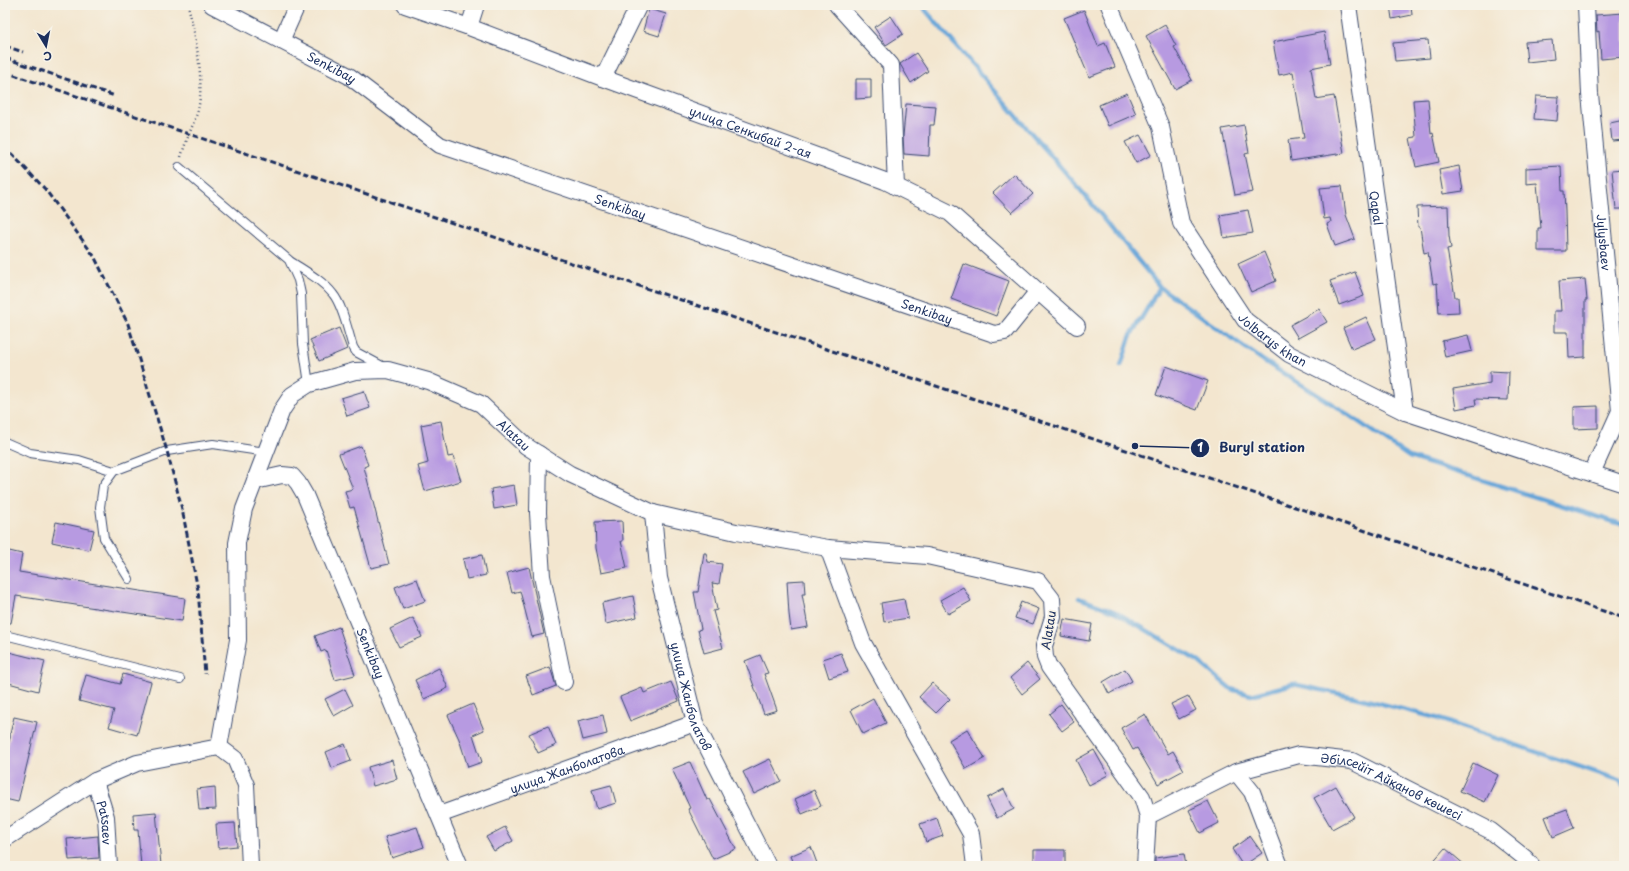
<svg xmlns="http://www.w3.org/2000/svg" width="1629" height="871" font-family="'Playpen Sans',sans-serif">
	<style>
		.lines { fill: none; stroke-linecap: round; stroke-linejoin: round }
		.stream { stroke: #65a4d8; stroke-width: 4.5 }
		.building { fill: #b79ae1 }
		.service-casing { stroke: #3b4a6f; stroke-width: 10 }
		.minor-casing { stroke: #3b4a6f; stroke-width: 18 }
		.path { stroke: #3b4a6f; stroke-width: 2.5; stroke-dasharray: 1 3; stroke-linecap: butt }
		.service { stroke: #fff; stroke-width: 8 }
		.minor { stroke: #fff; stroke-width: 16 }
		.rail { stroke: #1b2f5e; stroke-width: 3; stroke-dasharray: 6 3; stroke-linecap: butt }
		.labels { text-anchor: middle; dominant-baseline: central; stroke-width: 3.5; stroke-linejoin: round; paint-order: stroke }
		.street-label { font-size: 12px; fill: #1b2f5e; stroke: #f7f3e8 }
		.leader { fill: none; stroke: #1b2f5e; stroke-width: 1.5 }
		.callout-dot { fill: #1b2f5e; stroke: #f7f3e8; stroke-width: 1.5 }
		.mark-label { font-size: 12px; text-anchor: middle; font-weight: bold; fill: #fff }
		.callout-label { font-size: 13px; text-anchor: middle; font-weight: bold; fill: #1b2f5e; stroke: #f7f3e8; stroke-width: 3.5; stroke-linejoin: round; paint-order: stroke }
	</style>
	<rect width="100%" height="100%" fill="#f7f3e8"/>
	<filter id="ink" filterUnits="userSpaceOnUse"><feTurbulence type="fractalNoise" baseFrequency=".025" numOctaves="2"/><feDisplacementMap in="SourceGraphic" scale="8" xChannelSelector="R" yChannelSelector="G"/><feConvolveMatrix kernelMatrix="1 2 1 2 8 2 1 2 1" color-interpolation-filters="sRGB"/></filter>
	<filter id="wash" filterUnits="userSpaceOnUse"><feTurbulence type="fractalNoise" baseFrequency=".012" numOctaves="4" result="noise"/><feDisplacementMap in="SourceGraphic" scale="16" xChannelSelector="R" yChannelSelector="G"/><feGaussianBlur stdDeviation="0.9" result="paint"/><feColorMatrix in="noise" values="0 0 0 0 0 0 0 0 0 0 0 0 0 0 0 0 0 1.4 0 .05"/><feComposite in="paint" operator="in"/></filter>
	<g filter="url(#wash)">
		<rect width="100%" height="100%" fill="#f3e6cf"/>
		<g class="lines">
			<path class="stream" d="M921 5 1083 193 1160 287 1264 361 1343 411 1409 457 1624 525
				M1121 366 1130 337 1160 287
				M1079 598 1116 612 1198 661 1231 689 1251 695 1293 684 1359 698 1433 717 1619 780 1624 786"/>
		</g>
		<g id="blocks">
			<path class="building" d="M1390 5H1411L1412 15 1392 19Z
				M649 9 666 14 659 36 643 31Z
				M1084 10 1098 46 1105 43 1115 67 1089 77 1064 18Z
				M1624 13V57L1601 59 1599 31 1597 32 1596 15Z
				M891 16 903 34 886 45 874 27Z
				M1165 25 1176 46 1174 47 1192 80 1175 89 1146 36Z
				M1324 32 1330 64 1311 68 1316 99 1334 96 1344 153 1291 161 1288 140 1304 138 1293 72 1279 75 1273 42Z
				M1428 40 1430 58 1395 61 1393 43Z
				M1552 40 1554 59 1527 62 1525 42Z
				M916 53 928 71 911 83 900 64Z
				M856 79H871V98L856 99Z
				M1127 93 1136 114 1108 126 1099 105Z
				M1536 96 1559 97 1557 121 1534 119Z
				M1428 99 1431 134 1433 133 1439 162 1416 167 1410 138 1416 137 1413 100Z
				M906 104 936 106 934 125H930L929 156 904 154 903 136Z
				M1624 120V140L1612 141 1610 123Z
				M1244 125 1249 153 1245 154 1253 192 1235 195 1222 129Z
				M1140 135 1151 155 1136 163 1125 142Z
				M1459 166 1463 191 1443 194 1439 170Z
				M1561 166 1562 191H1564L1565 211 1566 251H1538V228H1541L1537 183 1526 184V168Z
				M1624 169V209H1616L1612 170Z
				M1014 174 1033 194 1012 213 993 193Z
				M1342 186 1346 215 1355 239 1335 246 1327 224 1331 222 1330 218 1324 219 1320 188Z
				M1448 206 1449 236 1451 248 1447 249 1455 297H1458L1459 312 1439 313 1437 283 1433 284 1428 252 1424 253 1420 227H1418L1417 207Z
				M1248 210 1253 233 1224 238 1220 215Z
				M1264 252 1276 281 1251 292 1238 264Z
				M964 264 1009 281 996 316 951 299Z
				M1355 272 1364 296 1339 305 1330 281Z
				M1585 279 1587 300H1585V357L1569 358 1568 332H1554V311H1561L1559 281Z
				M1319 309 1327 322 1298 338 1290 325Z
				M1366 317 1376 339 1352 349 1343 328Z
				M339 328 347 349 319 361 310 340Z
				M1468 335 1472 351 1445 357 1442 341Z
				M1166 366 1208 381 1197 410 1156 395Z
				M1490 371 1509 372 1508 400 1475 399 1476 405 1456 409 1453 389 1490 383Z
				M364 391 370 408 347 416 341 398Z
				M1598 406V428L1574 429V407Z
				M441 421 448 457 453 456 461 481 425 491 418 466 428 463 421 425Z
				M361 446 368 465 364 467 389 564 371 568 354 507 350 508 345 491 353 489 339 454Z
				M514 485 517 505 494 509 491 489Z
				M622 521 623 541H621L627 568 601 573 596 548 595 522Z
				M56 522 94 530 89 550 52 542Z
				M5 550 22 554 19 572 185 598 182 621 16 596 11 623H5Z
				M704 553H706L708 562 722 564 719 584 712 583 717 610 713 611 723 648 704 653 698 630 701 629 694 592H698Z
				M482 555 486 575 467 579 463 559Z
				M529 567 544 634 532 637 520 591 512 593 507 573Z
				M417 579 425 601 403 609 395 587Z
				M804 580 805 594H802L808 627 791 630 789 614 787 581Z
				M963 587 971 601 948 614 940 600Z
				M633 596 637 617 606 624 602 603Z
				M904 599 908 618 884 622 881 603Z
				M1021 602 1039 609 1033 624 1015 618Z
				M413 618 422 637 399 647 390 629Z
				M1064 619 1092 624 1089 641 1061 636Z
				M339 627 355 675 335 680 326 650 321 652 315 636Z
				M5 651 45 661 38 691 5 682Z
				M841 653 848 672 829 678 823 659Z
				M760 655 768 673 764 674 777 710 764 714 745 661Z
				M1027 663 1040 679 1022 694 1010 678Z
				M550 667 556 686 533 695 526 676Z
				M439 668 448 688 424 699 415 680Z
				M1125 669 1132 681 1109 694 1103 682Z
				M123 674 151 682 137 735 109 727 114 710 79 701 86 675 120 684Z
				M671 682 679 701 630 721 620 697 642 688 644 693Z
				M932 683 950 699 936 713 919 697Z
				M345 689 353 705 334 716 325 699Z
				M1188 696 1196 710 1179 719 1171 704Z
				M873 698 886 723 863 734 851 710Z
				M473 704 484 730 473 735 482 762 468 767 459 739 448 715Z
				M1061 704 1074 722 1062 731 1049 714Z
				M1145 714 1168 754 1173 751 1184 770 1158 784 1137 748 1133 750 1121 728Z
				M603 715 607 734 583 740 578 721Z
				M14 717 37 722 18 802 5 799V754L10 738V734Z
				M548 726 556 745 538 753 529 734Z
				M967 729 985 758 966 769 949 740Z
				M345 744 351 761 332 768 326 752Z
				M1094 750 1108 775 1089 785 1076 760Z
				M770 759 781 781 754 794 743 772Z
				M392 760 397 779 373 786 368 767Z
				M690 762 707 800 710 799 736 849 713 859 688 809 690 808 672 769Z
				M1473 763 1498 775 1485 802 1460 791Z
				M611 785 616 803 597 809 592 790Z
				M1336 786 1354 817 1332 829 1314 798Z
				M215 787 216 809 199 810 197 789Z
				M1004 789 1014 809 997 818 987 798Z
				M814 790 821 806 802 814 795 799Z
				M1208 801 1219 823 1200 833 1189 810Z
				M1567 809 1574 828 1553 837 1545 817Z
				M156 812 161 865 141 866 138 830H134L133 814Z
				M937 818 943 836 926 842 920 824Z
				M235 823 237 846 218 848 216 824Z
				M417 827 424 847 392 858 385 837Z
				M505 827 513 841 494 851 486 837Z
				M98 836 99 858 69 860 67 839Z
				M1250 836 1262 853 1243 866 1232 849Z
				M811 847 818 866H794L790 856Z
				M1445 848 1466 866H1429Z
				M1034 850H1065V866H1034Z
				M1184 854 1186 866H1155V858Z"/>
		</g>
	</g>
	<g filter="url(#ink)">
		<use href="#blocks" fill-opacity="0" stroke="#3b4a6f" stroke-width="1"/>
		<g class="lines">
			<g class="service-casing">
				<path id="service" d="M179 167 289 260 298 280 301 294 303 344 309 384
					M290 261C305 271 322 280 333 294 343 306 348 332 353 347L356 352 384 367
					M5 442 30 453 79 460 114 471
					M129 579 104 538 100 507 103 486 114 471 167 451 213 444 266 452
					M5 635 180 679
					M5 738V737"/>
			</g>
			<g class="minor-casing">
				<g id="minor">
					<path id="s1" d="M212 5 349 76 440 145 994 334 1005 332 1038 291"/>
					<path id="s2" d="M405 5 469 27 603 78 885 181 950 213 1077 326"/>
					<path d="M837 5 891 65 896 187"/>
					<path id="s3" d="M1109 5 1161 127 1181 223 1245 320 1289 354 1405 412 1624 484"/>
					<path id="s4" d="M1348 5 1405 412"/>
					<path id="s5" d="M1586 5 1590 94 1620 411 1592 473"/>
					<path d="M469 27 476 5"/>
					<path d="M281 41 297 5"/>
					<path d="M603 78 639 5"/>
					<path d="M539 454 538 513 542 576 564 682"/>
					<path id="s6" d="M255 481 282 475 292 476 298 483 305 495 460 866"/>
					<path id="s7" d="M653 513 659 578 695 723 768 866"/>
					<path d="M828 548 863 643 971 834 975 866"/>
					<path d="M219 747 235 759 246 785 250 866"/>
					<path id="s8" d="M1236 772 1299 755 1352 761 1491 831 1525 858 1532 866"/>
					<path id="s9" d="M95 781 106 817 109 866"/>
					<path id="s10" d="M439 815 695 723"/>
					<path d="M1148 816 1236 772 1252 792 1280 866"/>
					<path id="s11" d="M5 839 95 781 137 763 219 747 238 640 237 543 244 509 282 410 292 395 309 384 355 371 388 370 428 381 481 404 526 446 570 474 653 513 736 532 828 548 927 556 1038 581 1052 599 1053 617 1044 646 1045 657 1049 667 1142 797 1148 816 1145 866"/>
				</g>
			</g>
			<path class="path" d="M181 157C186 140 193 126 198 110 205 80 195 34 188 5"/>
			<use href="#service" class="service"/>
			<use href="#minor" class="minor"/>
			<path class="rail" d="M5 46 23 52
				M5 58 115 96
				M5 72 1624 618
				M5 147 45 189 94 256 128 324 167 451 182 509 198 590 205 674"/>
		</g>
	</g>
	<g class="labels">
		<g class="street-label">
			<text stroke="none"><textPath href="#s1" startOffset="135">Senkibay</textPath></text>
			<text stroke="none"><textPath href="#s2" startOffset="368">улица Сенкибай 2-ая</textPath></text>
			<text stroke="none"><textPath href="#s1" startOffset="459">Senkibay</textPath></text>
			<text stroke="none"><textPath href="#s4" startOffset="205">Qapal</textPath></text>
			<text stroke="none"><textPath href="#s5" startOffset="238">Jylysbaev</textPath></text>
			<text stroke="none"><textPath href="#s1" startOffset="783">Senkibay</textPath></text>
			<text stroke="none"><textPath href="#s3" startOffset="381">Jolbarys khan</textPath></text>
			<text stroke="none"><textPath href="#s11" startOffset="846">Alatau</textPath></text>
			<text transform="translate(1048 630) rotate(-81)">Alatau</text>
			<text stroke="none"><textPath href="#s6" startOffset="232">Senkibay</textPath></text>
			<text stroke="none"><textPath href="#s7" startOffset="188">улица Жанболатов</textPath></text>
			<text stroke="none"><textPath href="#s10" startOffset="136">улица Жанболатова</textPath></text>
			<text stroke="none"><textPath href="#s8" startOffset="164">Әбілсейіт Айқанов көшесі</textPath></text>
			<text stroke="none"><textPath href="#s9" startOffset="43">Patsaev</textPath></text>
		</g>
	</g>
	<path class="leader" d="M1135 446L1200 448"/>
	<g class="callout-dot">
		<circle cx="1135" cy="446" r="4"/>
		<circle cx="1200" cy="448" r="10"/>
	</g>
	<g class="mark-label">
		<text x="1200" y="452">1</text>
	</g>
	<g class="callout-label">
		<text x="1262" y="452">Buryl station</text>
	</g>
	<rect width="1629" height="871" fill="none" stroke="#f7f3e8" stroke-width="20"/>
	<g transform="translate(46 46) rotate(170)" stroke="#f7f3e8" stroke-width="3" paint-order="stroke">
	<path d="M0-3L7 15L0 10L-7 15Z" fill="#1b2f5e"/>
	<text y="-6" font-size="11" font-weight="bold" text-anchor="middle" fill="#1b2f5e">С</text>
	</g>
</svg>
